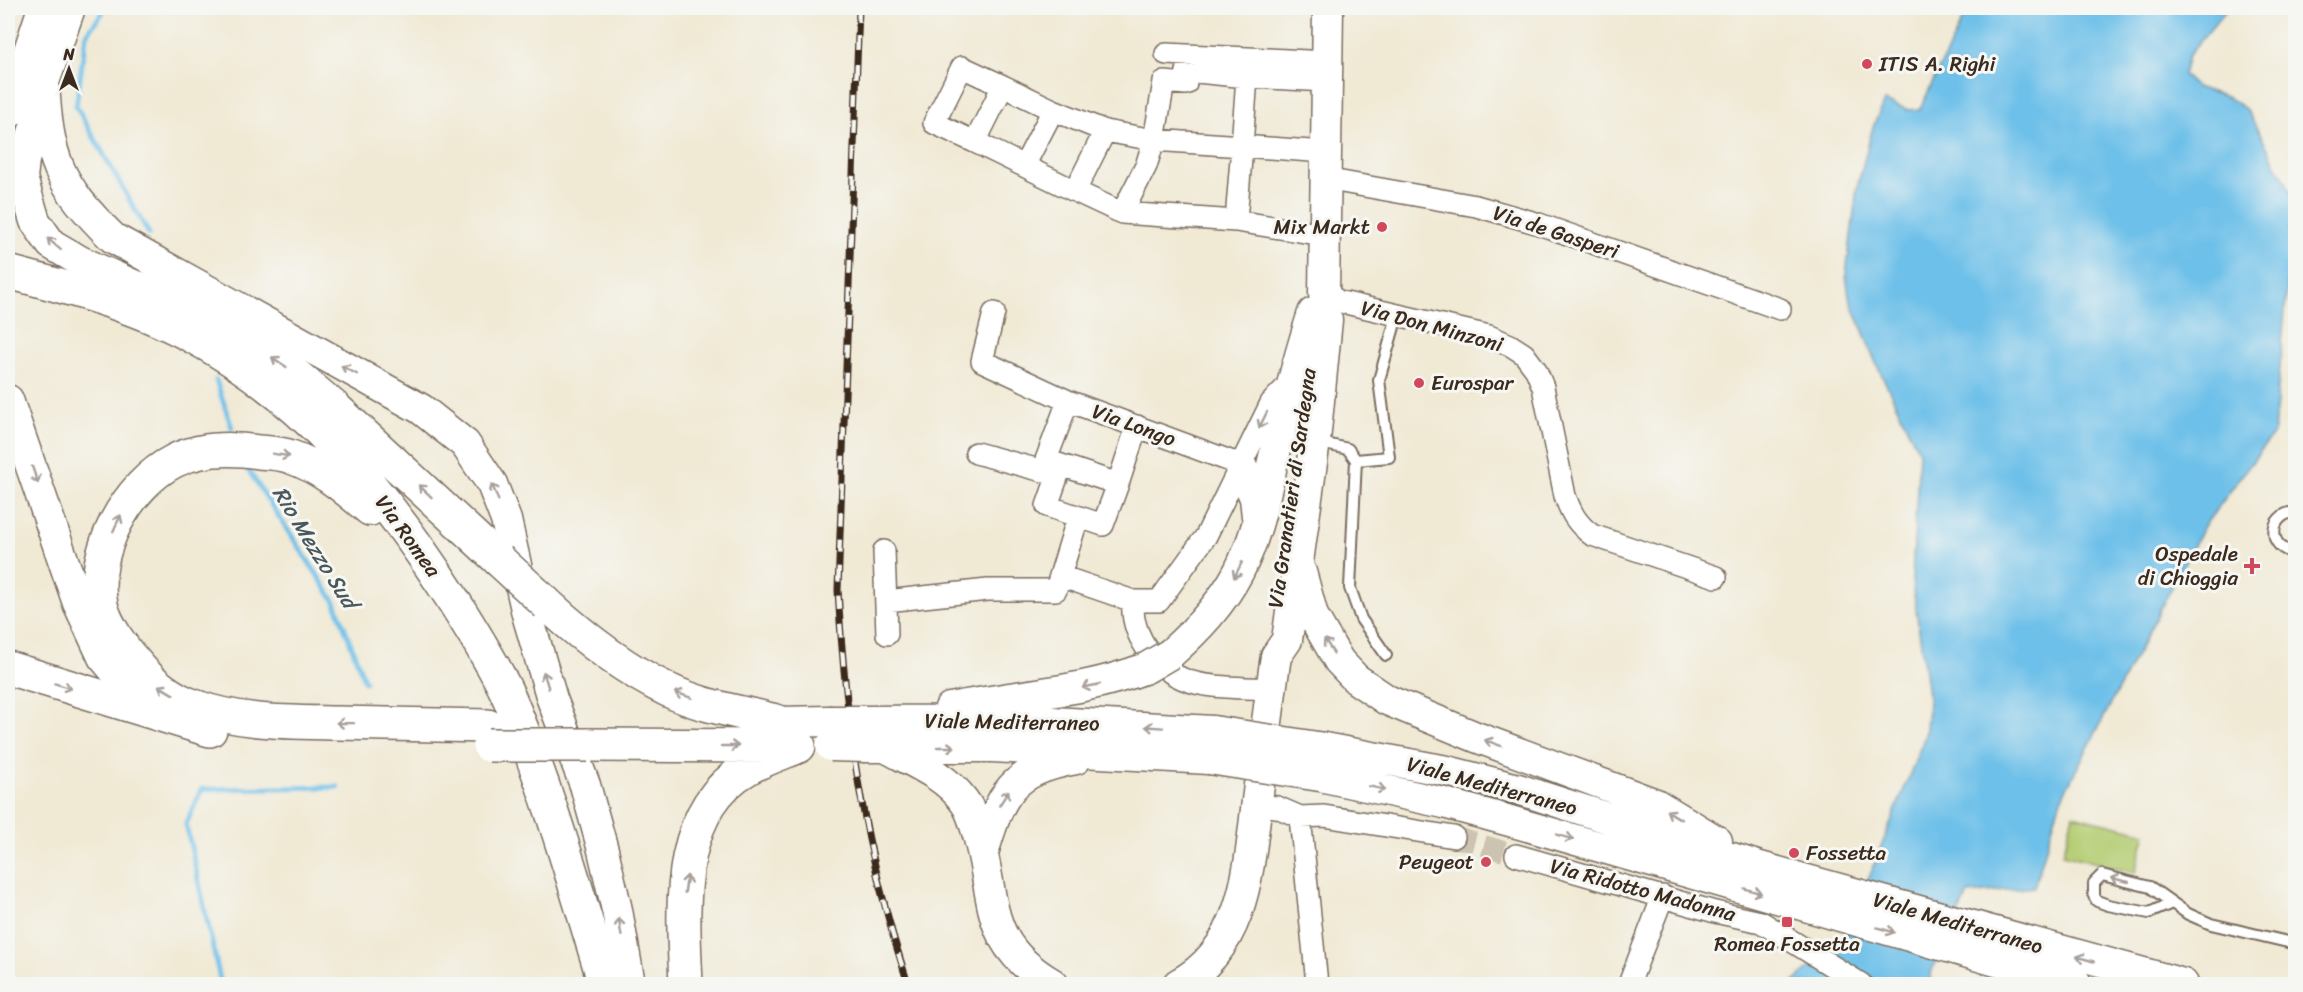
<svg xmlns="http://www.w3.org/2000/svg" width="2303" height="992" font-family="Sriracha,sans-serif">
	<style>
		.green { fill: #b3cc71; stroke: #777b48; stroke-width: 1.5 }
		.water { fill: #6dc0e9; stroke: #547584; stroke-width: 1.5 }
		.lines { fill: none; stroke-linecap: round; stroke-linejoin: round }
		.stream { stroke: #6dc0e9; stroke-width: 5 }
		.street-tunnel { stroke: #ccc3b0; stroke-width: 21; stroke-dasharray: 21 10; stroke-linecap: butt }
		.lane-casing { stroke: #7a6d5e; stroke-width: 14 }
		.street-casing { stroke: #7a6d5e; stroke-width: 24 }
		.secondary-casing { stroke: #7a6d5e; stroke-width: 33 }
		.primary-casing { stroke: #7a6d5e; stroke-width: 36 }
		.lane { stroke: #fff; stroke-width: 10 }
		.street { stroke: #fff; stroke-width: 21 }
		.secondary { stroke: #fff; stroke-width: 30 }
		.primary { stroke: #fff; stroke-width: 33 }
		.rail-casing { stroke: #3b2a1e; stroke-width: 7 }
		.rail { stroke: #f6f6f2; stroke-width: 4.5; stroke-dasharray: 14; stroke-linecap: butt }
		.secondary-bridge-casing { stroke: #7a6d5e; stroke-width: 33; stroke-linecap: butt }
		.primary-bridge-casing { stroke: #7a6d5e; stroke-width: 36; stroke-linecap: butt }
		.secondary-bridge { stroke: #fff; stroke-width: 30 }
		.primary-bridge { stroke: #fff; stroke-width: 33 }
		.oneway { stroke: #a79f9a }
		.poi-dot { fill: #d1495b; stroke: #f6f6f2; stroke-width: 2 }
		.labels { text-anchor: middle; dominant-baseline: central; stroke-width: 6; stroke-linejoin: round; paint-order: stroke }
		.poi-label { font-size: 21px; fill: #3b2a1e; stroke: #f6f6f2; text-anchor: start }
		.street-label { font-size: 21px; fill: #3b2a1e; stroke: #f6f6f2 }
		.water-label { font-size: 22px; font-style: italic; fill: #4a575b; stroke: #f6f6f2 }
	</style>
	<rect width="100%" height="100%" fill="#f6f6f2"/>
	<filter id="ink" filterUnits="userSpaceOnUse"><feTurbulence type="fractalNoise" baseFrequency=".0167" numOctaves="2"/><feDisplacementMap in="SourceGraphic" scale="12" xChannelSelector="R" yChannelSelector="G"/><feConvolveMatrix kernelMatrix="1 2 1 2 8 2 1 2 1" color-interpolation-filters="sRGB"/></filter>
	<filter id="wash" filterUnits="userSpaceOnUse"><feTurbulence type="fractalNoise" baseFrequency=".008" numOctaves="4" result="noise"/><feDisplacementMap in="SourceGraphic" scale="24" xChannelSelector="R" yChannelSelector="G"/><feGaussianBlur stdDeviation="1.35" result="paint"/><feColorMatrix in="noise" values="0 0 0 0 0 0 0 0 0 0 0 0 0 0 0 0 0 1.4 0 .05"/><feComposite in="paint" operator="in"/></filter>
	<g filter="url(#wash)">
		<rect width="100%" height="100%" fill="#f0e9d4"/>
		<path class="green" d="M2073 815 2146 833 2135 873 2063 854Z"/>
		<path class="water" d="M1968 8H2228L2188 56 2183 75 2196 87 2229 98 2247 110 2295 199 2274 433 2204 526 2061 799 2034 887 1968 894 1932 970 1929 984H1792L1847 933 1925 736 1929 702 1912 580 1919 452 1875 361 1849 296 1846 275 1857 188 1872 130 1884 101 1909 110 1920 109Z"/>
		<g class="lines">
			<path class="stream" d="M106 8 86 35 76 106 149 234
				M216 380 232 428
				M245 465 335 602 365 682
				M221 984 186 824 202 789 338 787"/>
		</g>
	</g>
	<g filter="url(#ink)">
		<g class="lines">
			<path class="street-tunnel" d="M1454 837 1516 855"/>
			<g class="lane-casing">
				<path id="lane" d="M1298 438 1348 449 1356 460 1350 588 1361 619 1386 655
					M1356 460 1389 457 1379 380 1397 316
					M2296 512C2267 513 2267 551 2296 552
					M2172 903 2149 913 2108 905 2097 901 2094 896V883L2102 875 2150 887 2188 914 2211 924 2296 944"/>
			</g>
			<g class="street-casing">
				<path id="street" d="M1166 54 1328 62
					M975 142 934 123 962 67 1003 86
					M1024 166 975 142 1003 86 1053 110
					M1325 179 1476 206 1536 223 1780 309
					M1075 191 1024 166 1053 110 1105 131
					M1122 213 1075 191 1105 131 1154 140 1164 82 1186 84 1187 71 1247 77
					M1236 221 1122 213 1146 166 1154 140 1242 146 1247 77 1327 81
					M1324 235 1236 221 1242 146 1325 152
					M1334 298 1337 301 1489 336 1510 345 1524 354 1536 370 1543 387 1565 496C1571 513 1577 524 1592 535L1716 577
					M994 313 982 361 1068 401 1241 465
					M1068 401 1046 460 1118 484 1137 426
					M976 453 1043 471 1046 460
					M1061 466 1047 506 1103 525 1118 484
					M884 551 887 634
					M1060 576 1078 517
					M886 601 988 590H1056L1060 576 1133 601H1159L1206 536 1271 403 1290 383
					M1133 601C1130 638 1160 675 1196 683 1220 689 1247 687 1271 689
					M1256 805 1277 807 1300 817 1324 816 1454 837
					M1300 817 1317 984
					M1516 855 1715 912 1761 922 1861 984
					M1629 984 1663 896"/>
			</g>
			<g class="secondary-casing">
				<path id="secondary" d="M70 8 44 82 37 121 24 160 22 178 35 221 51 244 80 261 133 285
					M44 82C48 159 58 184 113 238L421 409 465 444 492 484 506 520 527 614 552 699 585 785 603 850 617 910 630 984
					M8 114 43 8
					M1324 294 1328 8
					M8 400 78 603 103 657 128 687 155 714
					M1241 465 1255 498 1257 516
					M1301 572 1313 616 1339 661 1356 679 1387 700 1476 737 1656 804 1717 841
					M1170 654C1197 630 1222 604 1239 571 1258 534 1265 493 1275 453 1286 406 1298 359 1313 313
					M950 708C1018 694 1081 693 1146 668
					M864 721 1016 720 1213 731
					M779 722 829 721
					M866 747H992L1209 759
					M1324 748 1447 771 1518 789 1760 867 2183 984
					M889 749C915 763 946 776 964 801 972 811 974 823 978 835 997 901 982 943 1053 984
					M1320 776 1444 803 1510 821 2076 984
					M983 853C1001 793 1010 771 1076 759
					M1178 984C1248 947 1249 862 1258 793 1264 748 1269 702 1276 656L1287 640 1315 441 1327 320"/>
			</g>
			<g class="primary-casing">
				<path id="primary" d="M8 272C69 288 134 305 190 335 302 394 382 490 450 595 470 627 491 659 507 693 548 788 575 886 605 984
					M104 281 143 289 194 308 286 367 335 408 499 560
					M370 509C345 488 321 467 291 457 281 453 269 453 259 452 232 448 200 448 174 461 127 485 90 553 101 605 106 626 125 652 139 667 153 683 173 699 194 706 239 723 289 722 337 723 387 724 437 725 488 726
					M547 604C583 637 624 669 668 690 702 707 743 712 779 722
					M8 668 210 730
					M588 745 787 746
					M686 984C683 912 673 810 748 768 764 759 782 753 799 746"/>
			</g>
			<use href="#lane" class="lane"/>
			<use href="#street" class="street"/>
			<use href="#secondary" class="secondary"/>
			<use href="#primary" class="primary"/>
			<g class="rail-casing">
				<path id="rail" d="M859 8 838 590C846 731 864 850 908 984"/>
			</g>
			<use href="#rail" class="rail"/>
			<g class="secondary-bridge-casing">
				<path id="secondary-bridge" d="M1146 668 1170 654
					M829 721H864
					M1213 731 1324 748
					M831 746 866 747
					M1209 759 1320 776"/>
			</g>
			<g class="primary-bridge-casing">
				<path id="primary-bridge" d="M499 560 547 604
					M489 745H588"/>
			</g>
			<use href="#secondary-bridge" class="secondary-bridge"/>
			<use href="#primary-bridge" class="primary-bridge"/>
		</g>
		<defs><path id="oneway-shaft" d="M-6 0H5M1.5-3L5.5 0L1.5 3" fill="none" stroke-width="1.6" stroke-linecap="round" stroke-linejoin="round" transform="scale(1.5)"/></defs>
		<g class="oneway">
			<use href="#oneway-shaft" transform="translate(54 244) rotate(-139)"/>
			<use href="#oneway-shaft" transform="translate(279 362) rotate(-146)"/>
			<use href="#oneway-shaft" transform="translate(349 370) rotate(-152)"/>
			<use href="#oneway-shaft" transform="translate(1263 420) rotate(116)"/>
			<use href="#oneway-shaft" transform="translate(281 455) rotate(9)"/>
			<use href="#oneway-shaft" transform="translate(35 475) rotate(71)"/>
			<use href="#oneway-shaft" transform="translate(425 491) rotate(-137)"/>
			<use href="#oneway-shaft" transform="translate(495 492) rotate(-112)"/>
			<use href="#oneway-shaft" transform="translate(117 523) rotate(-65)"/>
			<use href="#oneway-shaft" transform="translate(1238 570) rotate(117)"/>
			<use href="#oneway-shaft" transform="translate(1329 646) rotate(-123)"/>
			<use href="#oneway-shaft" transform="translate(546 680) rotate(-107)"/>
			<use href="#oneway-shaft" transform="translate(63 686) rotate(17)"/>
			<use href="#oneway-shaft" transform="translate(1091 686) rotate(169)"/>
			<use href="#oneway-shaft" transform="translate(166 690) rotate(-149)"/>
			<use href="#oneway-shaft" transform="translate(683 695) rotate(-162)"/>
			<use href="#oneway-shaft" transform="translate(345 723) rotate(-179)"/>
			<use href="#oneway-shaft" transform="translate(1154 727) rotate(-176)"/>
			<use href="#oneway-shaft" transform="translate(1493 743) rotate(-160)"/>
			<use href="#oneway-shaft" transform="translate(730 746)"/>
			<use href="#oneway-shaft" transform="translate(946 747)"/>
			<use href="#oneway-shaft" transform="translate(1377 788) rotate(12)"/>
			<use href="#oneway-shaft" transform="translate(1004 798) rotate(-58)"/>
			<use href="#oneway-shaft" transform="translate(1674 815) rotate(-149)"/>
			<use href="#oneway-shaft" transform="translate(1565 837) rotate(16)"/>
			<use href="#oneway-shaft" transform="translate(2120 880) rotate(-167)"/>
			<use href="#oneway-shaft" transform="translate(686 884) rotate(-82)"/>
			<use href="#oneway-shaft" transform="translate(1753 891) rotate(16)"/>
			<use href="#oneway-shaft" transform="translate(620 927) rotate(-99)"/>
			<use href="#oneway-shaft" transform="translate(1886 930) rotate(16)"/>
			<use href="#oneway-shaft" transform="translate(2085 959) rotate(-164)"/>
		</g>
	</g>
	<g class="poi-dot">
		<circle cx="1867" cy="64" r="6"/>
		<circle cx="1382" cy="227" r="6"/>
		<circle cx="1419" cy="383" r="6"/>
		<path d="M2249 557h6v6h6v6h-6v6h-6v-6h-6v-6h6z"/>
		<circle cx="1794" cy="853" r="6"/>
		<circle cx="1486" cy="862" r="6"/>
		<rect x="1781" y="916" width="12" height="12" rx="3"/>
	</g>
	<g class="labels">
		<g class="poi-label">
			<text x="1879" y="64">ITIS A. Righi</text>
			<text x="1370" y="227" text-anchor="end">Mix Markt</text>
			<text x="1431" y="383">Eurospar</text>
			<text x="2238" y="554" text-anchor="end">Ospedale<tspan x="2238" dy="24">di Chioggia</tspan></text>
			<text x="1806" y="853">Fossetta</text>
			<text x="1474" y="862" text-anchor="end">Peugeot</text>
			<text x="1787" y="944" text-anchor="middle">Romea Fossetta</text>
		</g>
		<g class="street-label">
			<text transform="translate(1556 232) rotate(18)">Via de Gasperi</text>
			<text transform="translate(1432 326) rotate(15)">Via Don Minzoni</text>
			<text transform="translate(1134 425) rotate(20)">Via Longo</text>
			<text transform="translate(1292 488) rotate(-82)">Via Granatieri di Sardegna</text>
			<text transform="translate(408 536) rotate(54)">Via Romea</text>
			<text transform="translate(1012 722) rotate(1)">Viale Mediterraneo</text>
			<text transform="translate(1492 786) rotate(15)">Viale Mediterraneo</text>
			<text transform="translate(1643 890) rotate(15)">Via Ridotto Madonna</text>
			<text transform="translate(1958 923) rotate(16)">Viale Mediterraneo</text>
		</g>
		<g class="water-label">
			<text transform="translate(315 547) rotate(58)">Rio Mezzo Sud</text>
		</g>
	</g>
	<rect width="2303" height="992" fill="none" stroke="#f6f6f2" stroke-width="30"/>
	<g transform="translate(69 69)" stroke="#f6f6f2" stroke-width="4.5" paint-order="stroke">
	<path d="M0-4.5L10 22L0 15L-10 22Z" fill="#3b2a1e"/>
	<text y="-9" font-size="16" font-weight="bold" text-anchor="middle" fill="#3b2a1e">N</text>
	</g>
</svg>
